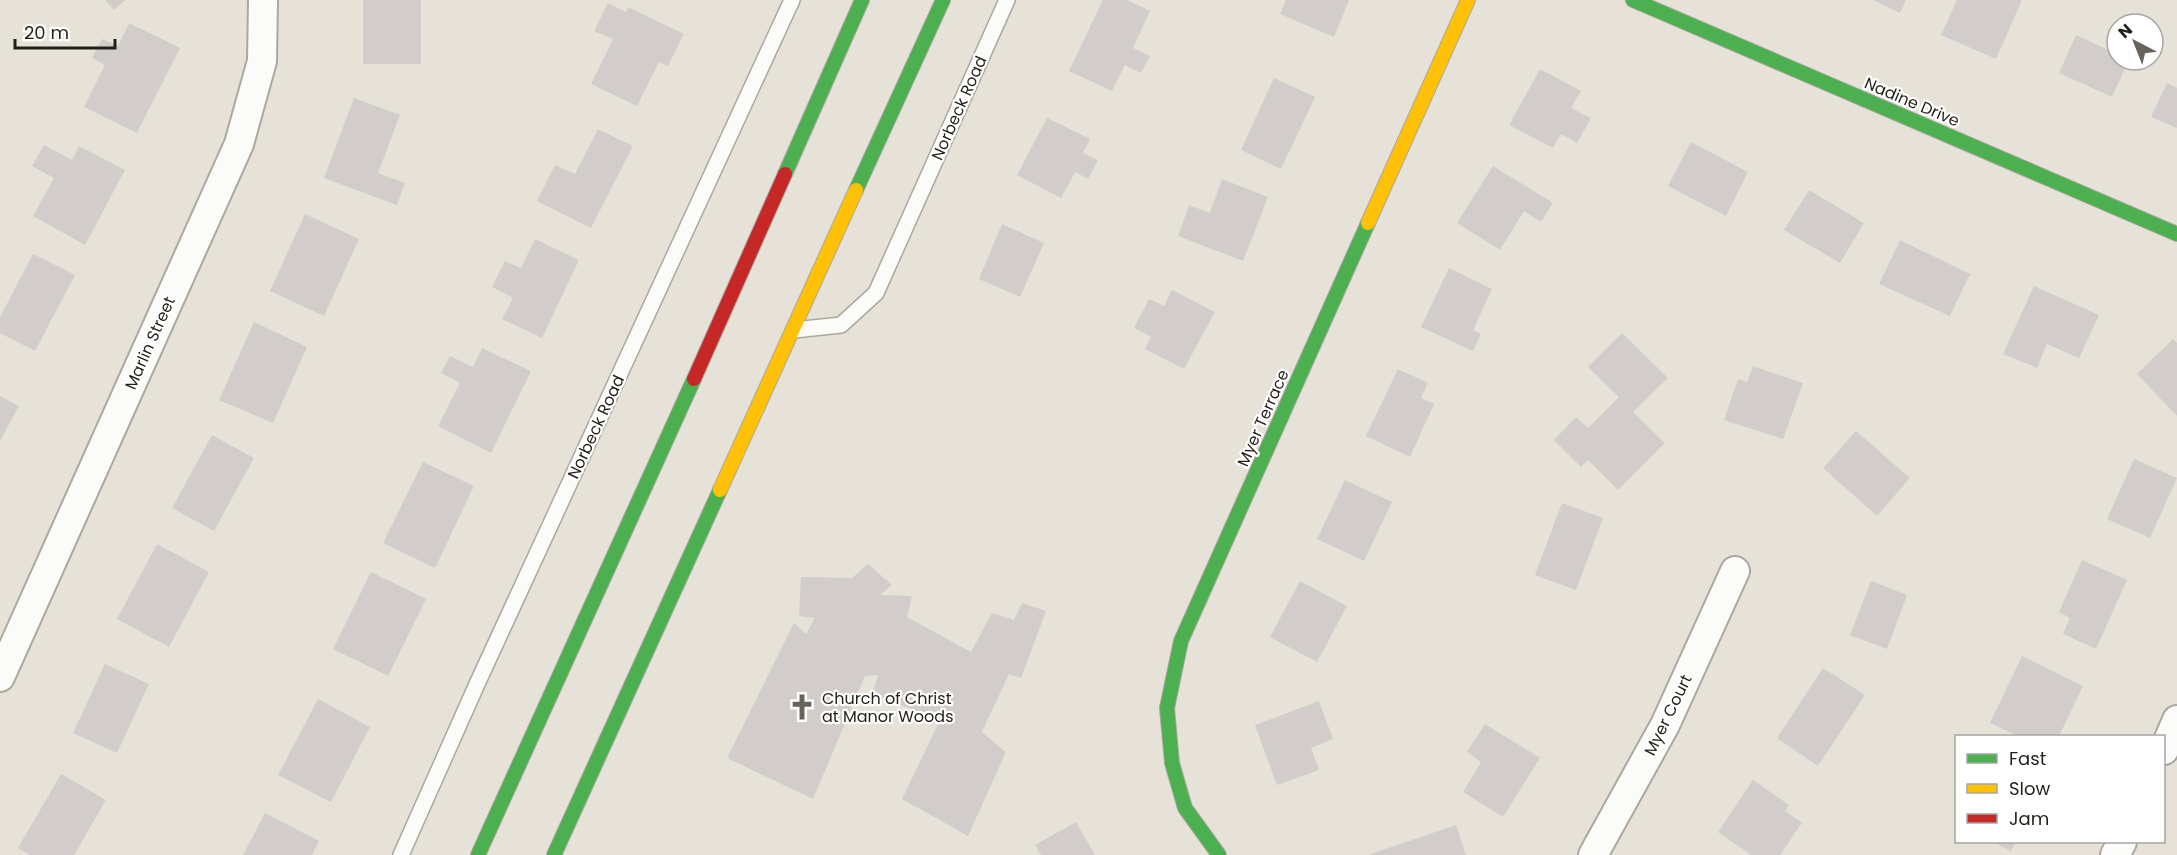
<svg xmlns="http://www.w3.org/2000/svg" width="2177" height="855" font-family="Poppins,sans-serif">
	<style>
		.building { fill: #d2cdcb }
		.lines { fill: none; stroke-linecap: round; stroke-linejoin: round }
		.lane-casing { stroke: #aba89f; stroke-width: 18 }
		.street-casing { stroke: #aba89f; stroke-width: 32 }
		.fast-casing { stroke: #aba89f; stroke-width: 16 }
		.slow-casing { stroke: #aba89f; stroke-width: 16 }
		.jam-casing { stroke: #aba89f; stroke-width: 16 }
		.lane { stroke: #fbfbf9; stroke-width: 15 }
		.street { stroke: #fbfbf9; stroke-width: 28 }
		.fast { stroke: #4caf50; stroke-width: 14 }
		.slow { stroke: #ffc107; stroke-width: 14 }
		.jam { stroke: #c62828; stroke-width: 14 }
		.labels { text-anchor: middle; dominant-baseline: central; stroke-width: 4.5; stroke-linejoin: round; paint-order: stroke }
		.street-label { font-size: 16px; fill: #221f18; stroke: #fff }
		.poi-label { font-size: 16px; fill: #221f18; stroke: #fff; text-anchor: start }
	</style>
	<rect width="100%" height="100%" fill="#e6e2d7"/>
	<path class="building" d="M105 0H126L114 10Z
		M363 0H421V64H363Z
		M1103 0H1127L1150 11 1133 48 1150 56 1141 73 1125 65 1112 91 1069 71Z
		M1286 0H1349L1334 37 1280 14Z
		M1873 0H1906L1900 13Z
		M1957 0H2022L1996 59 1941 35Z
		M608 3 626 12 628 7 684 34 668 66 659 62 637 106 591 84 613 39 594 31Z
		M129 23 180 48 137 133 84 107 105 65 92 58 102 39 118 46Z
		M2076 35 2117 54V60H2129L2112 97 2059 73Z
		M1540 69 1581 91 1571 108 1591 118 1577 143 1561 134 1553 148 1509 125Z
		M1274 78 1315 97 1281 169 1241 150Z
		M2167 83 2177 88V128L2151 117Z
		M354 98 400 115 378 173 405 183 397 205 324 178Z
		M1047 118 1090 139 1083 153 1098 160 1088 179 1075 172 1061 198 1017 175Z
		M598 129 633 146 591 228 537 201 555 165 575 174Z
		M1691 142 1748 172 1726 216 1668 186Z
		M44 145 72 160 79 146 125 170 85 245 33 216 54 178 32 166Z
		M1493 166 1553 203 1541 222 1524 211 1500 250 1457 223Z
		M1222 179 1268 197 1243 261 1178 236 1189 205 1210 213Z
		M1809 190 1864 223 1840 263 1784 230Z
		M305 214 359 239 324 316 270 291Z
		M1002 224 1044 243 1020 297 979 279Z
		M535 239 579 260 542 338 502 319 513 298 492 287 505 261 521 268Z
		M1900 240 1970 274 1950 316 1879 284Z
		M33 254 75 275 35 351 0 333V317Z
		M1449 268 1492 289 1473 330 1481 334 1473 351 1421 327Z
		M2034 286 2099 315 2079 358 2047 344 2037 368 2003 354Z
		M1172 290 1215 312 1184 369 1145 349 1151 337 1134 328 1149 299 1164 306Z
		M254 322 307 347 273 423 219 400Z
		M1622 333 1668 378 1633 412 1665 443 1618 490 1588 460 1581 467 1554 440 1576 417 1588 428 1619 397 1588 367Z
		M2173 339 2177 343V416L2137 374Z
		M482 348 531 371 491 453 438 426 460 383 441 373 450 356 473 367Z
		M1753 366 1803 383 1783 439 1724 420 1738 379 1747 382Z
		M1398 369 1428 383 1421 398 1434 404 1410 457 1366 436Z
		M0 396 19 406 0 441Z
		M1856 431 1910 478 1877 516 1823 468Z
		M212 435 254 458 214 531 172 508Z
		M2134 459 2177 478 2150 538 2107 519Z
		M423 462 474 486 435 568 383 543Z
		M1345 480 1392 502 1364 561 1317 539Z
		M1562 503 1603 518 1576 590 1535 575Z
		M157 544 209 572 169 647 117 619Z
		M2082 560 2127 580 2096 649 2063 634 2070 618 2059 612Z
		M868 564 892 585 880 595 912 596 907 617 971 652 992 613 1014 620 1022 603 1046 611 1021 678 1009 674 982 732 1006 752 968 836 902 799 940 720 872 694 878 675 865 676 813 799 727 758 794 623 806 634 815 618 799 616 801 577 852 578Z
		M371 572 426 599 388 676 333 649Z
		M1300 581 1347 606 1317 662 1270 637Z
		M1871 581 1907 595 1887 649 1850 635Z
		M2022 656 2083 686 2059 736H2018L1990 723Z
		M105 664 149 684 117 753 73 733Z
		M1823 668 1865 695 1818 766 1777 738Z
		M318 699 370 727 331 802 278 775Z
		M1319 701 1333 739 1311 748 1319 770 1277 785 1255 725Z
		M1485 724 1540 758 1503 817 1463 792 1481 762 1467 752Z
		M61 774 106 800 74 855H30L18 848Z
		M1753 780 1789 805 1785 811 1802 823 1780 855H1751L1718 832Z
		M265 813 319 841 312 855H243Z
		M1076 822 1095 855H1041L1035 845Z
		M1456 825 1466 855H1368Z
		M1992 842H2016L2011 851Z"/>
	<g class="lines">
		<g class="lane-casing">
			<path id="lane" d="M794 330 841 325 876 293 1007 0
				M401 855 477 684 792 0"/>
		</g>
		<g class="street-casing">
			<path id="street" d="M0 677 239 144 262 61 263 0
				M2164 750 2177 720
				M1593 855 1665 725 1735 571
				M2115 855 2122 842"/>
		</g>
		<g class="fast-casing">
			<path id="fast" d="M1633 0 2177 234
				M785 174 862 0
				M856 190 943 0
				M478 855 694 379
				M554 855 720 490
				M1219 855 1185 808 1172 763 1167 708 1181 641 1368 223"/>
		</g>
		<g class="slow-casing">
			<path id="slow" d="M1368 223 1468 0
				M720 490 856 190"/>
		</g>
		<g class="jam-casing">
			<path id="jam" d="M694 379 785 174"/>
		</g>
		<use href="#lane" class="lane"/>
		<use href="#street" class="street"/>
		<use href="#fast" class="fast"/>
		<use href="#slow" class="slow"/>
		<use href="#jam" class="jam"/>
	</g>
	<defs>
		<g id="church-bare" transform="scale(2.07)"><path d="M-1.2-6h2.4v3.5h3.3v2.4h-3.3V6h-2.4V-.1h-3.3v-2.4h3.3Z" fill="#67635b" stroke="#fff" stroke-width="2.5" paint-order="stroke"/></g>
	</defs>
	<g fill-rule="evenodd">
		<use href="#church-bare" x="802" y="707"/>
	</g>
	<g class="labels">
		<g class="street-label">
			<text transform="translate(1912 102) rotate(23)">Nadine Drive</text>
			<text transform="translate(959 108) rotate(-66)">Norbeck Road</text>
			<text transform="translate(150 343) rotate(-66)">Marlin Street</text>
			<text transform="translate(1263 418) rotate(-66)">Myer Terrace</text>
			<text transform="translate(596 427) rotate(-65)">Norbeck Road</text>
			<text transform="translate(1668 715) rotate(-64)">Myer Court</text>
		</g>
		<g class="poi-label">
			<text x="822" y="698">Church of Christ<tspan x="822" dy="18">at Manor Woods</tspan></text>
		</g>
	</g>
	<rect x="1955" y="735" width="210" height="108" fill="#ffffff" stroke="#a7a5a3" stroke-width="1.5"/>
	<rect x="1967" y="754" width="30" height="9" fill="#4caf50" stroke="#a7a5a3" stroke-width="1.5"/>
	<text x="2009" y="765" font-size="18" fill="#221f18">Fast</text>
	<rect x="1967" y="784" width="30" height="9" fill="#ffc107" stroke="#a7a5a3" stroke-width="1.5"/>
	<text x="2009" y="795" font-size="18" fill="#221f18">Slow</text>
	<rect x="1967" y="814" width="30" height="9" fill="#c62828" stroke="#a7a5a3" stroke-width="1.5"/>
	<text x="2009" y="825" font-size="18" fill="#221f18">Jam</text>
	<g transform="translate(2135 42) rotate(318)"><circle r="28" fill="#ffffff" stroke="#a7a5a3" stroke-width="1.5"/>
	<path d="M0-4.5L10 22L0 15L-10 22Z" fill="#67635b"/>
	<text y="-9" font-size="16" font-weight="bold" text-anchor="middle" fill="#221f18">N</text>
	</g>
	<path d="M15 39v9h100v-9" fill="none" stroke="#221f18" stroke-width="3"/>
	<text x="24" y="39" font-size="18" fill="#221f18" stroke="#ffffff" stroke-width="4.5" paint-order="stroke">20 m</text>
</svg>
